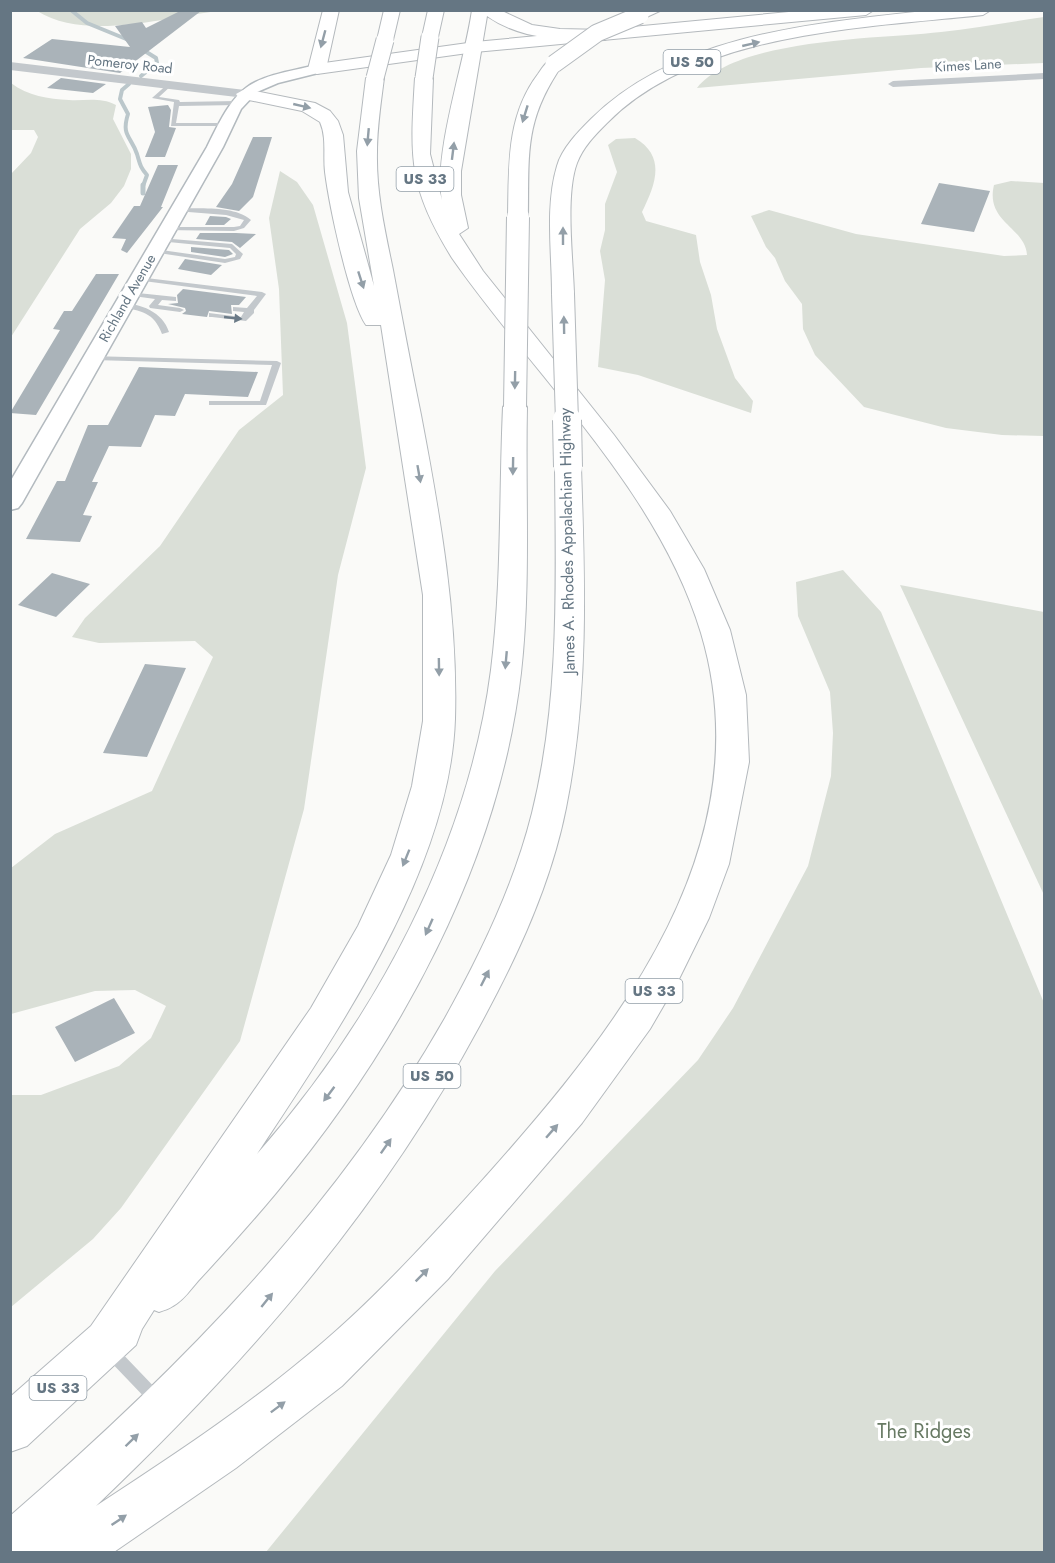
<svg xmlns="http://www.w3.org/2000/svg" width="1055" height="1563" font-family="Jost,sans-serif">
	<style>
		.green { fill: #dadfd7 }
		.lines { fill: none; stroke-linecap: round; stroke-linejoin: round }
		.stream-far1 { stroke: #bbc7cb; stroke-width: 4 }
		.stream { stroke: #bbc7cb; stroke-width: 5 }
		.building { fill: #aab3b9 }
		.secondary-casing { stroke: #b3babf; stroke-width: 3 }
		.trunk-casing { stroke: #b4b9bd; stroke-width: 2 }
		.motorway-casing { stroke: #b4b9bd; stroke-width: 2 }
		.service { fill: #c3c8cc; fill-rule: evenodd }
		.minor { fill: #c3c8cc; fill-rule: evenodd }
		.tertiary { fill: #c3c8cc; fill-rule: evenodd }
		.secondary { fill: #fff; fill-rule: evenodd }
		.trunk { fill: #fff; fill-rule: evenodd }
		.motorway { fill: #fff; fill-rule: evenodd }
		.motorway-bridge-far2-casing { stroke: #b4b9bd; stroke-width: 19; stroke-linecap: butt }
		.motorway-bridge-far1-casing { stroke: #b4b9bd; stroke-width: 24; stroke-linecap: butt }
		.motorway-bridge-casing { stroke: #b4b9bd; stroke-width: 30; stroke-linecap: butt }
		.motorway-bridge-far2 { stroke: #fff; stroke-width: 17 }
		.motorway-bridge-far1 { stroke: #fff; stroke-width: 22 }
		.motorway-bridge { stroke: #fff; stroke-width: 28 }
		.oneway { fill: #939fa8 }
		.oneway2 { fill: #6a7a87 }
		.labels { text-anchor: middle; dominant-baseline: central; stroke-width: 6; stroke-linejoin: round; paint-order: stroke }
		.far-street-label { font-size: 14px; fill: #657683; stroke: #fff }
		.shield { fill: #fff; stroke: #939fa8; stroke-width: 1.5 }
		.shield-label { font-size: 15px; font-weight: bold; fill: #657683 }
		.street-label { font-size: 16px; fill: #657683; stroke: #fff }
		.near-park-label { font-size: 20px; fill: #687a64; stroke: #fff }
	</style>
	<rect width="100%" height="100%" fill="#fafaf8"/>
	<path class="green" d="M37 11H217C163 18 85 41 37 11Z
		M1044 17V63L921 68 697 88C736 38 880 39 941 32 975 28 1010 22 1044 17Z
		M11 83C28 96 48 99 69 100 86 101 100 97 116 105L113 119 131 154V169L124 186 111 203 80 229 11 337V174L31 153 38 137 34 130H11Z
		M635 138C667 157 655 185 642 212L646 221 696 235 700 262 711 295 717 329 735 378 753 401 751 413 638 375 598 367 605 280 600 251 605 230V204L617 172 608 145 616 139Z
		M280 171 297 182 313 205 347 323 366 468 338 575 304 809 240 1041 121 1208 93 1239 11 1307V1095H41L119 1066 151 1038 166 1006 135 990 95 991 11 1014V868L55 834 152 791 213 657 195 641 99 643 72 637 85 618 160 546 239 430 283 395 279 289 269 218Z
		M1011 181 1044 183V436L1002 435 946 428 864 407 815 355 803 329 802 304 785 281 775 258 766 247 751 216 769 210 856 234 1004 256 1027 255C1025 227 985 222 994 185Z
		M843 570 881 612 1044 1003V1552H266L495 1271 698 1060 733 1008 808 866 831 776 833 733 830 692 798 616 796 582Z
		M900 585 1044 612V895Z"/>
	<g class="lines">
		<path class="stream-far1" d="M71 10 87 23 131 41
			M140 48 156 58 157 63 141 76
			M129 84 122 90 120 99 128 114C121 136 131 136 137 154 140 164 140 167 147 175L143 186"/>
		<path class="stream" d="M143 185V193"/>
	</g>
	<path class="building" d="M182 10 201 11 120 73 23 58 52 39 130 47 115 26 142 22 146 28Z
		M61 78 106 84 93 93 47 88Z
		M168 105 171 110 169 127 176 128 165 157H145L155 132 148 107Z
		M253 137H272L253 197 239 211 216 207 232 184Z
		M158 165H178L161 207H163L127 253 121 250 126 239 112 238 134 206H140Z
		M939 183 990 191 974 232 921 224Z
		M210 216 226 217 231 219 224 225H205Z
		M200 233H236L256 234 240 248 232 242 196 239Z
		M191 247 229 250 233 254 225 257 191 252Z
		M185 259 222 265 211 275 178 269Z
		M96 274H119L36 415 10 413 60 330 53 329 64 311H72Z
		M183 289 246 297 239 305H231L232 314 209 311 207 317 182 314 186 311 185 308 168 304 178 303 177 295Z
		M139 367 258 372 248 397 185 394 175 416 155 415 141 447 109 446 92 482H98L83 515 92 516 80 542 26 539 57 481H65L88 425H108Z
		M52 573 90 584 56 617 18 605Z
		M145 664 186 668 147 757 103 753Z
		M114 998 135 1033 75 1062 55 1027Z"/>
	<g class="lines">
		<g class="secondary-casing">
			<path id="secondary" d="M317 65 322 66 324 69 322 72 278 83 257 92 241 109 223 147 22 503 18 508 10 510V482L207 147C239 81 246 80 317 65Z"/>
		</g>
		<g class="trunk-casing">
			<path id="trunk" d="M810 10H874L866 15 475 52 317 74 308 69 317 64 475 42Z"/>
		</g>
		<g class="motorway-casing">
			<path id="motorway" d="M323 10H339L326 69 317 74 308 69Z
				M384 10H400L393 40 385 45 377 40Z
				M428 10H444L438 37 430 42 422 37Z
				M472 10H500L532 25 560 29 605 30 613 35 605 40C565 41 521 40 487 16L461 171V195L468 228 459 234 483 271 614 435 670 511 704 569 730 630 746 695 749 762 729 864 709 918 679 979 650 1029 582 1123 448 1279 342 1386 236 1468 114 1552H10V1516C177 1371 335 1212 445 1018 481 953 514 885 532 813 560 700 556 583 555 467L559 461 568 459 577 461 581 467C585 581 589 695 566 808 551 884 517 957 480 1025 380 1211 248 1361 96 1506 166 1460 238 1413 303 1359 370 1305 430 1238 488 1174 620 1026 764 844 701 633 658 490 535 377 452 258 408 186 410 159 415 78L424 73 433 78 430 154 442 200C433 154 465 61 472 10Z
				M637 10H662L640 20 632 15Z
				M933 10H991L983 15C862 28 697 32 607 123 595 135 583 147 577 163 565 195 573 259 574 294L571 299H555L552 294C552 253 545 206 557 166 562 148 578 132 591 119 678 33 817 23 933 10Z
				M554 59 563 64C524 120 529 152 528 217L525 221H511L508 217C509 167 506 116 538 74 543 67 546 61 554 59Z
				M375 73 384 78C381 102 377 127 377 152 376 192 385 231 393 270 402 318 411 366 421 415 440 515 458 617 455 719 450 870 337 1032 257 1154 374 1021 468 848 491 670 502 583 499 494 503 407L506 402 515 400 524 402 527 407C525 495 531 585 521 673 499 864 398 1047 276 1193 251 1223 225 1252 198 1281 191 1289 183 1301 173 1306 169 1309 164 1310 159 1312L154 1310 142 1329 136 1345 27 1446 10 1452V1397L91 1326 311 1008 358 926 391 855 412 786 423 721V595L381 325H366C349 300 329 204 325 172 323 155 327 138 320 122L302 111 239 98 236 94 245 89 315 103 330 111 338 121 343 135 348 192 374 286 359 198 357 151 366 78Z"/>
		</g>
		<path class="service" d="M170 82 172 83V85L159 97 179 100 180 102 237 101 240 103 237 105 179 106 176 123H225L228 125 227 126H171L174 102 152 98Z
			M178 208C200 209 234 205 251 220L244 228 234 231 165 230V228L167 227H234L240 226 244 220 226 215 176 211V209Z
			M160 238 232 244 243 254 240 259 225 263 152 252V250L154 249 225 259 235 257 236 254 230 248 158 241V239Z
			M138 277 262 292 266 294 254 310V313L246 321 212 317H209V313L241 317 244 312 233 311V307L247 308 257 296 136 280V278Z
			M128 292 176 297V301L162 300 158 305 180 308 184 310 180 312 150 308 149 306 155 299 126 295 124 294Z
			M120 303C140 303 163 312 169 332L162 334C154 312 141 311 120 307Z
			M90 356 277 361 281 363 266 405H209V401H260L272 365 93 360H90Z
			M111 1345 116 1347 161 1394 163 1399 161 1404 156 1406 151 1404 106 1357 104 1352 106 1347Z"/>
		<path class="minor" d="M1044 73V79L893 87 888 84 893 81Z"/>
		<path class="tertiary" d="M10 62 245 90 251 94 245 98 10 70Z"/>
		<use href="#secondary" class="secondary"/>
		<use href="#trunk" class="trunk"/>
		<use href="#motorway" class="motorway"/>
		<g class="motorway-bridge-far2-casing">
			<path id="motorway-bridge-far2" d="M554 64 597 33 640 15
				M375 78 385 40
				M424 78 430 37"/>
		</g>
		<g class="motorway-bridge-far1-casing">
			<path id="motorway-bridge-far1" d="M563 294 567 421
				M515 407 518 217"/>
		</g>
		<g class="motorway-bridge-casing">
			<path id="motorway-bridge" d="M567 420 568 467"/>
		</g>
		<use href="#motorway-bridge-far2" class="motorway-bridge-far2"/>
		<use href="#motorway-bridge-far1" class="motorway-bridge-far1"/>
		<use href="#motorway-bridge" class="motorway-bridge"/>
	</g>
	<defs><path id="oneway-solid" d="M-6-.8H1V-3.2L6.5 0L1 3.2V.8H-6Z" transform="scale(1.5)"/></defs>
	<g class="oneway">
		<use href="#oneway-solid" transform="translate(323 39) rotate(105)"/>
		<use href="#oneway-solid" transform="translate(751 44) rotate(-13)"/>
		<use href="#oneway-solid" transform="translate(302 106) rotate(13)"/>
		<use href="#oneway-solid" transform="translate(525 114) rotate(107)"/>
		<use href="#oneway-solid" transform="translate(368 137) rotate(95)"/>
		<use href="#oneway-solid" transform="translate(453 151) rotate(-83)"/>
		<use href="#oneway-solid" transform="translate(563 236) rotate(-90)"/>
		<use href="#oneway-solid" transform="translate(361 280) rotate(72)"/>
		<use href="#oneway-solid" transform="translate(564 325) rotate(-91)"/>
		<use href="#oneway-solid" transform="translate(515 380) rotate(91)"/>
		<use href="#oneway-solid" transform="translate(513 466) rotate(91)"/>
		<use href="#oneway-solid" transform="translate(419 474) rotate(80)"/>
		<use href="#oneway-solid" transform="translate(506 660) rotate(95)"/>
		<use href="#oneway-solid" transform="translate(439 667) rotate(89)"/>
		<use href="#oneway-solid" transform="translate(406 858) rotate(112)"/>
		<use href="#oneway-solid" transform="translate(429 927) rotate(114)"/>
		<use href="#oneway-solid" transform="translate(485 978) rotate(-63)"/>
		<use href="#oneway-solid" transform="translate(329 1094) rotate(127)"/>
		<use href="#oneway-solid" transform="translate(552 1131) rotate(-49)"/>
		<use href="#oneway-solid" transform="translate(386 1146) rotate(-55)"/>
		<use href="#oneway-solid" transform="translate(422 1275) rotate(-45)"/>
		<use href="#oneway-solid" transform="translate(267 1300) rotate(-51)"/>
		<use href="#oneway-solid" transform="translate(278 1407) rotate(-37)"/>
		<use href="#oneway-solid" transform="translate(132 1440) rotate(-44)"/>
		<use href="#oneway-solid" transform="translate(119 1520) rotate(-34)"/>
	</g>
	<use class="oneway2" href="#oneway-solid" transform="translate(233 318) rotate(6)"/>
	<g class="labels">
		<g class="far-street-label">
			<text transform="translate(130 64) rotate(6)">Pomeroy Road</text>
			<text transform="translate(968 65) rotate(-3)">Kimes Lane</text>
			<text transform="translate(127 298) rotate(-60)">Richland Avenue</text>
		</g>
		<g class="shield">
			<rect x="663.5" y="50" width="57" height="24" rx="4.5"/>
			<rect x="396.5" y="167" width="57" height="24" rx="4.5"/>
			<rect x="625.5" y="979" width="57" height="24" rx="4.5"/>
			<rect x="403.5" y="1064" width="57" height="24" rx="4.5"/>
			<rect x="29.5" y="1376" width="57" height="24" rx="4.5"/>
		</g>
		<g class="shield-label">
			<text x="692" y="62">US 50</text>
			<text x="425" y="179">US 33</text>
			<text x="654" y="991">US 33</text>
			<text x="432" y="1076">US 50</text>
			<text x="58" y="1388">US 33</text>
		</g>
		<g class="street-label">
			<text transform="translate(567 541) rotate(-91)">James A. Rhodes Appalachian Highway</text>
		</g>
		<g class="near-park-label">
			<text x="924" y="1431">The Ridges</text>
		</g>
	</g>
	<rect width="1055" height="1563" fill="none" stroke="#657683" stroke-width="24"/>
</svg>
